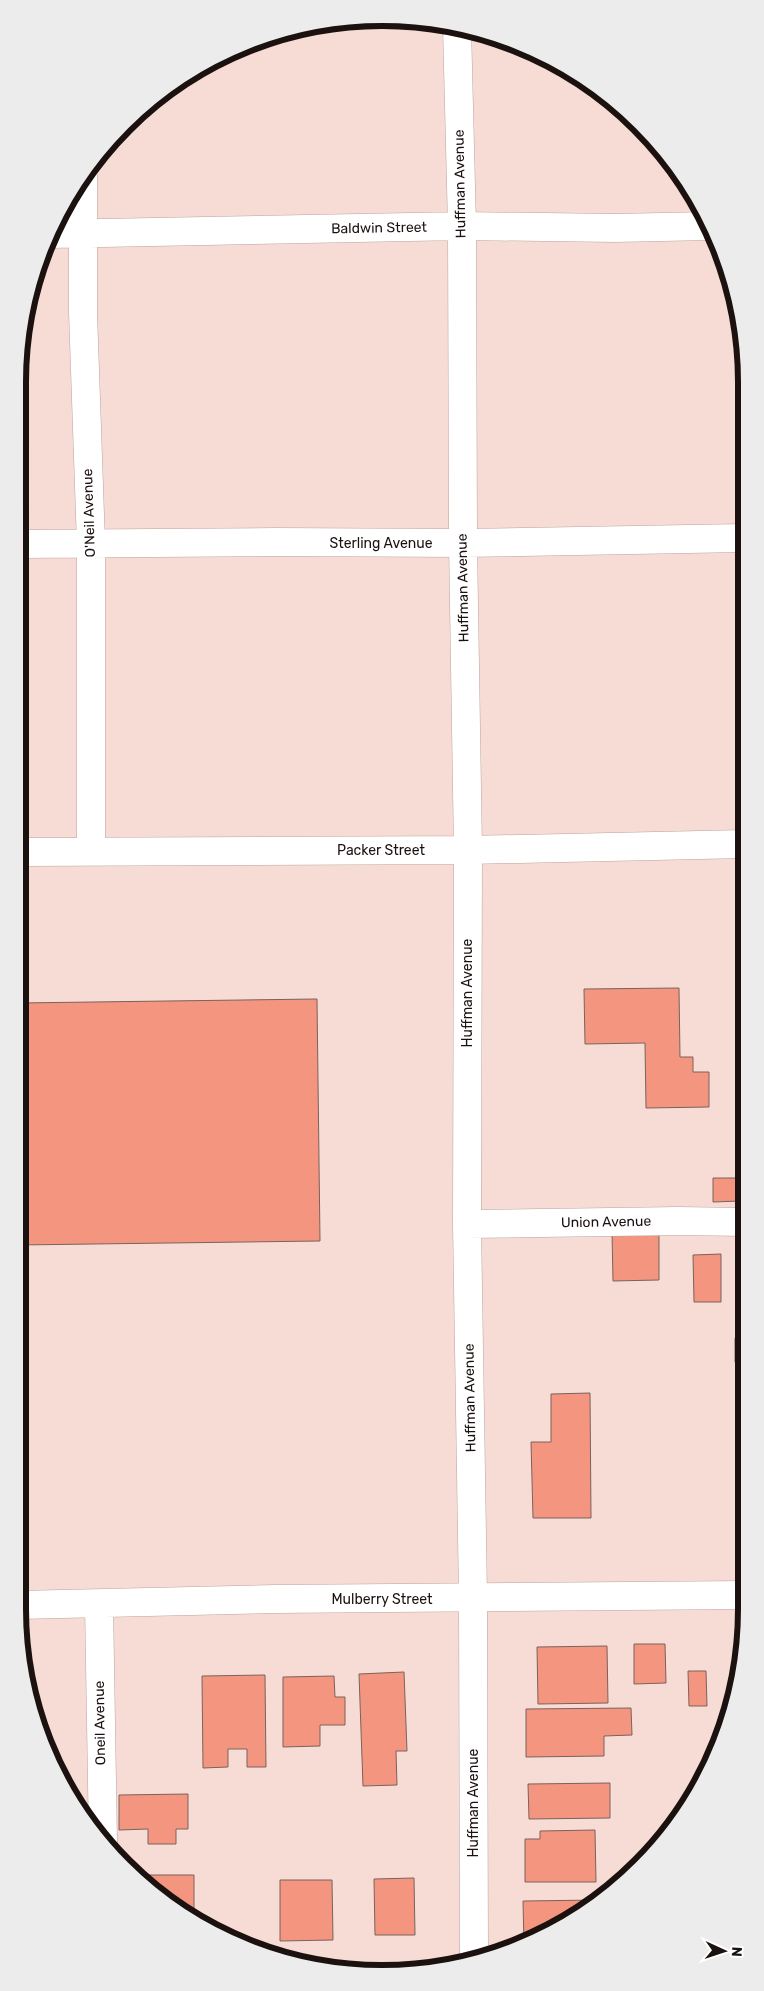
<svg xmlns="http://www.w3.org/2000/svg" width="764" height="1991" font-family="Rubik,sans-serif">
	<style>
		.building { fill: #f49580; stroke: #7a625d }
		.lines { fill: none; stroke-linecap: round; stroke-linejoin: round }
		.minor-casing { stroke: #bda39d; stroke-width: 29 }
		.minor { stroke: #fff; stroke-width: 28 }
		.labels { text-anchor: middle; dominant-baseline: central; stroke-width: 4; stroke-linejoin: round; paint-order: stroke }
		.street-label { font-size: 14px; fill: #1b1210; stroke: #fff }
		.rim { fill: none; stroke: #1b1210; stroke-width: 6 }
	</style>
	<rect width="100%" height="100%" fill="#f7dcd5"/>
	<path class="building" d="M679 988 680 1057H693V1072H709V1107L646 1108 645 1043 585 1044 584 989Z
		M317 999 320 1241 18 1245V1003Z
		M713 1178H740V1201L713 1202Z
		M612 1232H659V1280L613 1281Z
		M721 1254V1302H694L693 1255Z
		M746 1337V1362H735V1338Z
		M590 1393 591 1518H533L531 1442H551V1394Z
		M634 1644H665L666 1683 634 1684Z
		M607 1646 608 1703 538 1704 537 1647Z
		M688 1671H706L707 1706H689Z
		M404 1672 407 1751H396L397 1785 363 1786 359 1674Z
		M265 1675 266 1767H247V1749H228V1767L203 1768 202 1676Z
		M334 1676 335 1697H345V1725H320V1746L283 1747V1677Z
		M631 1708 632 1735 604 1736V1756L526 1757V1709Z
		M610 1783V1818L529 1819 528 1784Z
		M188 1794V1829H176V1844H148V1829L119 1830V1795Z
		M595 1830 596 1882H525V1839H540V1831Z
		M140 1875H194V1920Z
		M414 1878 415 1935H375L374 1879Z
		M280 1880H332L333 1940 280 1941Z
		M597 1900 584 1912 524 1945 523 1901Z"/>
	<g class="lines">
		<g class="minor-casing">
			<path id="minor" d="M457 27 462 226 463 543 468 850 467 1224 473 1598 474 1960
				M83 176V312L91 544V851
				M50 234 462 226 615 228 709 226
				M18 544 275 542 463 543 744 538
				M18 852 468 850 745 844
				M467 1224 678 1221 746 1222
				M99 1604 103 1842
				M18 1605 275 1599 746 1595"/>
		</g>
		<use href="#minor" class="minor"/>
	</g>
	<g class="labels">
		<g class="street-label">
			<text transform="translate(460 184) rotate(-91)">Huffman Avenue</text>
			<text transform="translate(379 228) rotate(-1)">Baldwin Street</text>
			<text transform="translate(89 513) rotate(-92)">O'Neil Avenue</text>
			<text x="381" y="543">Sterling Avenue</text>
			<text transform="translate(463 588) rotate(-91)">Huffman Avenue</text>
			<text x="381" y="850">Packer Street</text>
			<text transform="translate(467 993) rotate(-90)">Huffman Avenue</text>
			<text transform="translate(606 1222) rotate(-1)">Union Avenue</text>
			<text transform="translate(470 1398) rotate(-91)">Huffman Avenue</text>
			<text x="382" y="1599">Mulberry Street</text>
			<text transform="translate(100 1723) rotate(-91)">Oneil Avenue</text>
			<text transform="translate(473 1803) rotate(-90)">Huffman Avenue</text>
		</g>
	</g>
	<path d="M0 0H764V1991H0ZM382 26H382A356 356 0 0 1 738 382V1609A356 356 0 0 1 382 1965H382A356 356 0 0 1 26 1609V382A356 356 0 0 1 382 26Z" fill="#edecec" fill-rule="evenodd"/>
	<path class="rim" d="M382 26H382A356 356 0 0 1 738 382V1609A356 356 0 0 1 382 1965H382A356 356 0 0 1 26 1609V382A356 356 0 0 1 382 26Z"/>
	<g transform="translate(724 1951) rotate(93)" stroke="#ffffff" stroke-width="4" paint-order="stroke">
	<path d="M0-4L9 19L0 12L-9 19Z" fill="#1b1210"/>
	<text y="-8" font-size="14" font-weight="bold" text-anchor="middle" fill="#1b1210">N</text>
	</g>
</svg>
